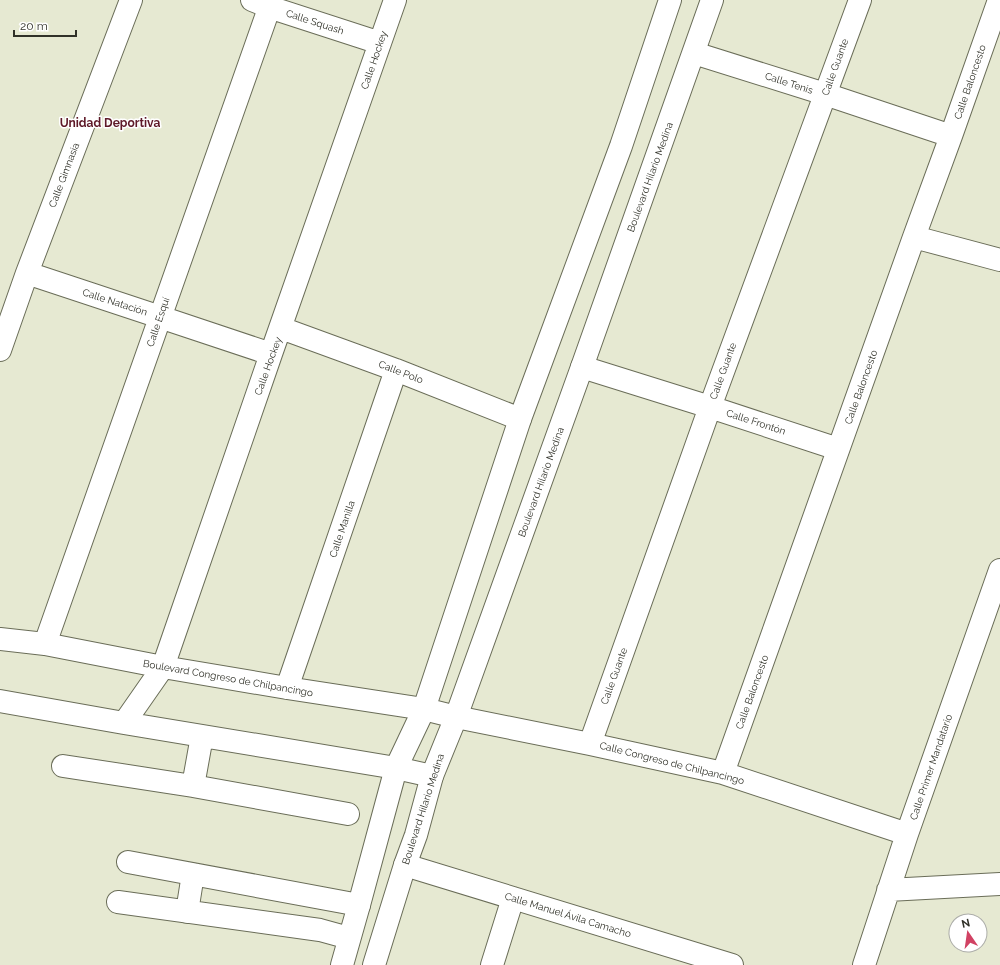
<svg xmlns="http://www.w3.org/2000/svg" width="1000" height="965" font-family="Raleway,sans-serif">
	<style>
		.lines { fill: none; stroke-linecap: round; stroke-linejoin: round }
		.minor-casing { stroke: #6a6d58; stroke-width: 24 }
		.major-casing { stroke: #6a6d58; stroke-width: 24 }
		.minor { stroke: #fff; stroke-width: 22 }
		.major { stroke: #fff; stroke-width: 22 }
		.labels { text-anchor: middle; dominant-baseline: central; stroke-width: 3; stroke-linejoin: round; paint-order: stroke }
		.street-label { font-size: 10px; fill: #303128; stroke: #fff }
		.quarter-label { font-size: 12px; font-weight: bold; fill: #5e1928; stroke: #fff }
	</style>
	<rect width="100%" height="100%" fill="#e6e9d2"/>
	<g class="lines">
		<g class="minor-casing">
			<path id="minor" d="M252 0 269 7 380 43
				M694 53 825 94 951 136
				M914 237 1000 260
				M27 273 160 317 271 354
				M281 328 396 370 520 419
				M0 350 27 273 131 0
				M582 367 710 407 838 449
				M0 639 45 644 163 667 287 688 424 709 456 717 590 744 723 773 907 834
				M45 644 272 0
				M287 688 396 370
				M0 701 124 723 396 768 432 776
				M124 723 163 667 271 354 395 0
				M590 744 710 407 860 0
				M63 766 193 786 348 814
				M723 773 914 237 951 136 999 0
				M193 786 202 736
				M128 862 359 905
				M405 865 732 965
				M888 890 1000 884
				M118 902 320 930 349 938
				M187 912 193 874
				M492 965 513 898
				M864 965 907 834 1000 570"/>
		</g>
		<g class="major-casing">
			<path id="major" d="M342 965 359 905 396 768 424 709 520 419 621 146 670 0
				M374 965 405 865 416 835 432 776 456 717 582 367 712 0"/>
		</g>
		<use href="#minor" class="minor"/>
		<use href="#major" class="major"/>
	</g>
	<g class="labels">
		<g class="street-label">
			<text transform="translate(315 22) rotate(18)">Calle Squash</text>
			<text transform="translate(374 60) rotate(-71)">Calle Hockey</text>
			<text transform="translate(835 67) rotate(-70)">Calle Guante</text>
			<text transform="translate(970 82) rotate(-71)">Calle Baloncesto</text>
			<text transform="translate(789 83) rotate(18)">Calle Tenis</text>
			<text transform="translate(64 175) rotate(-69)">Calle Gimnasia</text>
			<text transform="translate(650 177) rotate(-70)">Boulevard Hilario Medina</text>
			<text transform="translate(115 302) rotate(18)">Calle Natación</text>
			<text transform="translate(158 322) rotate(-71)">Calle Esquí</text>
			<text transform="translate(268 366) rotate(-70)">Calle Hockey</text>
			<text transform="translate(723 371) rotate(-70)">Calle Guante</text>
			<text transform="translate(401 372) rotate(21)">Calle Polo</text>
			<text transform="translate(861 387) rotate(-70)">Calle Baloncesto</text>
			<text transform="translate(756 422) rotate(18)">Calle Frontón</text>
			<text transform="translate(541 482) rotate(-70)">Boulevard Hilario Medina</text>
			<text transform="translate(342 529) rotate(-71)">Calle Manilla</text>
			<text transform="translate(614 676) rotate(-70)">Calle Guante</text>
			<text transform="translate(228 678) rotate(10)">Boulevard Congreso de Chilpancingo</text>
			<text transform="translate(752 692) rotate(-70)">Calle Baloncesto</text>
			<text transform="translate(672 763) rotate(14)">Calle Congreso de Chilpancingo</text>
			<text transform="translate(931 767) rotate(-71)">Calle Primer Mandatario</text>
			<text transform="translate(423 809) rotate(-72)">Boulevard Hilario Medina</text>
			<text transform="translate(568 915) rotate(17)">Calle Manuel Ávila Camacho</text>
		</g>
		<g class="quarter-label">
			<text x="110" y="123">Unidad Deportiva</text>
		</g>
	</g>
	<g transform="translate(968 933) rotate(347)"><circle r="19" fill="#ffffff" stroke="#acada9"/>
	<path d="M0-3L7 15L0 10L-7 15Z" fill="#d14263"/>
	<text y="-6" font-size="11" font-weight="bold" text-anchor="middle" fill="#303128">N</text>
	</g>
	<path d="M14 30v6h62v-6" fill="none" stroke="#303128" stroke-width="2"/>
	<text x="20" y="30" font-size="12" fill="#303128" stroke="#ffffff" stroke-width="3" paint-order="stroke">20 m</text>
</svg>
